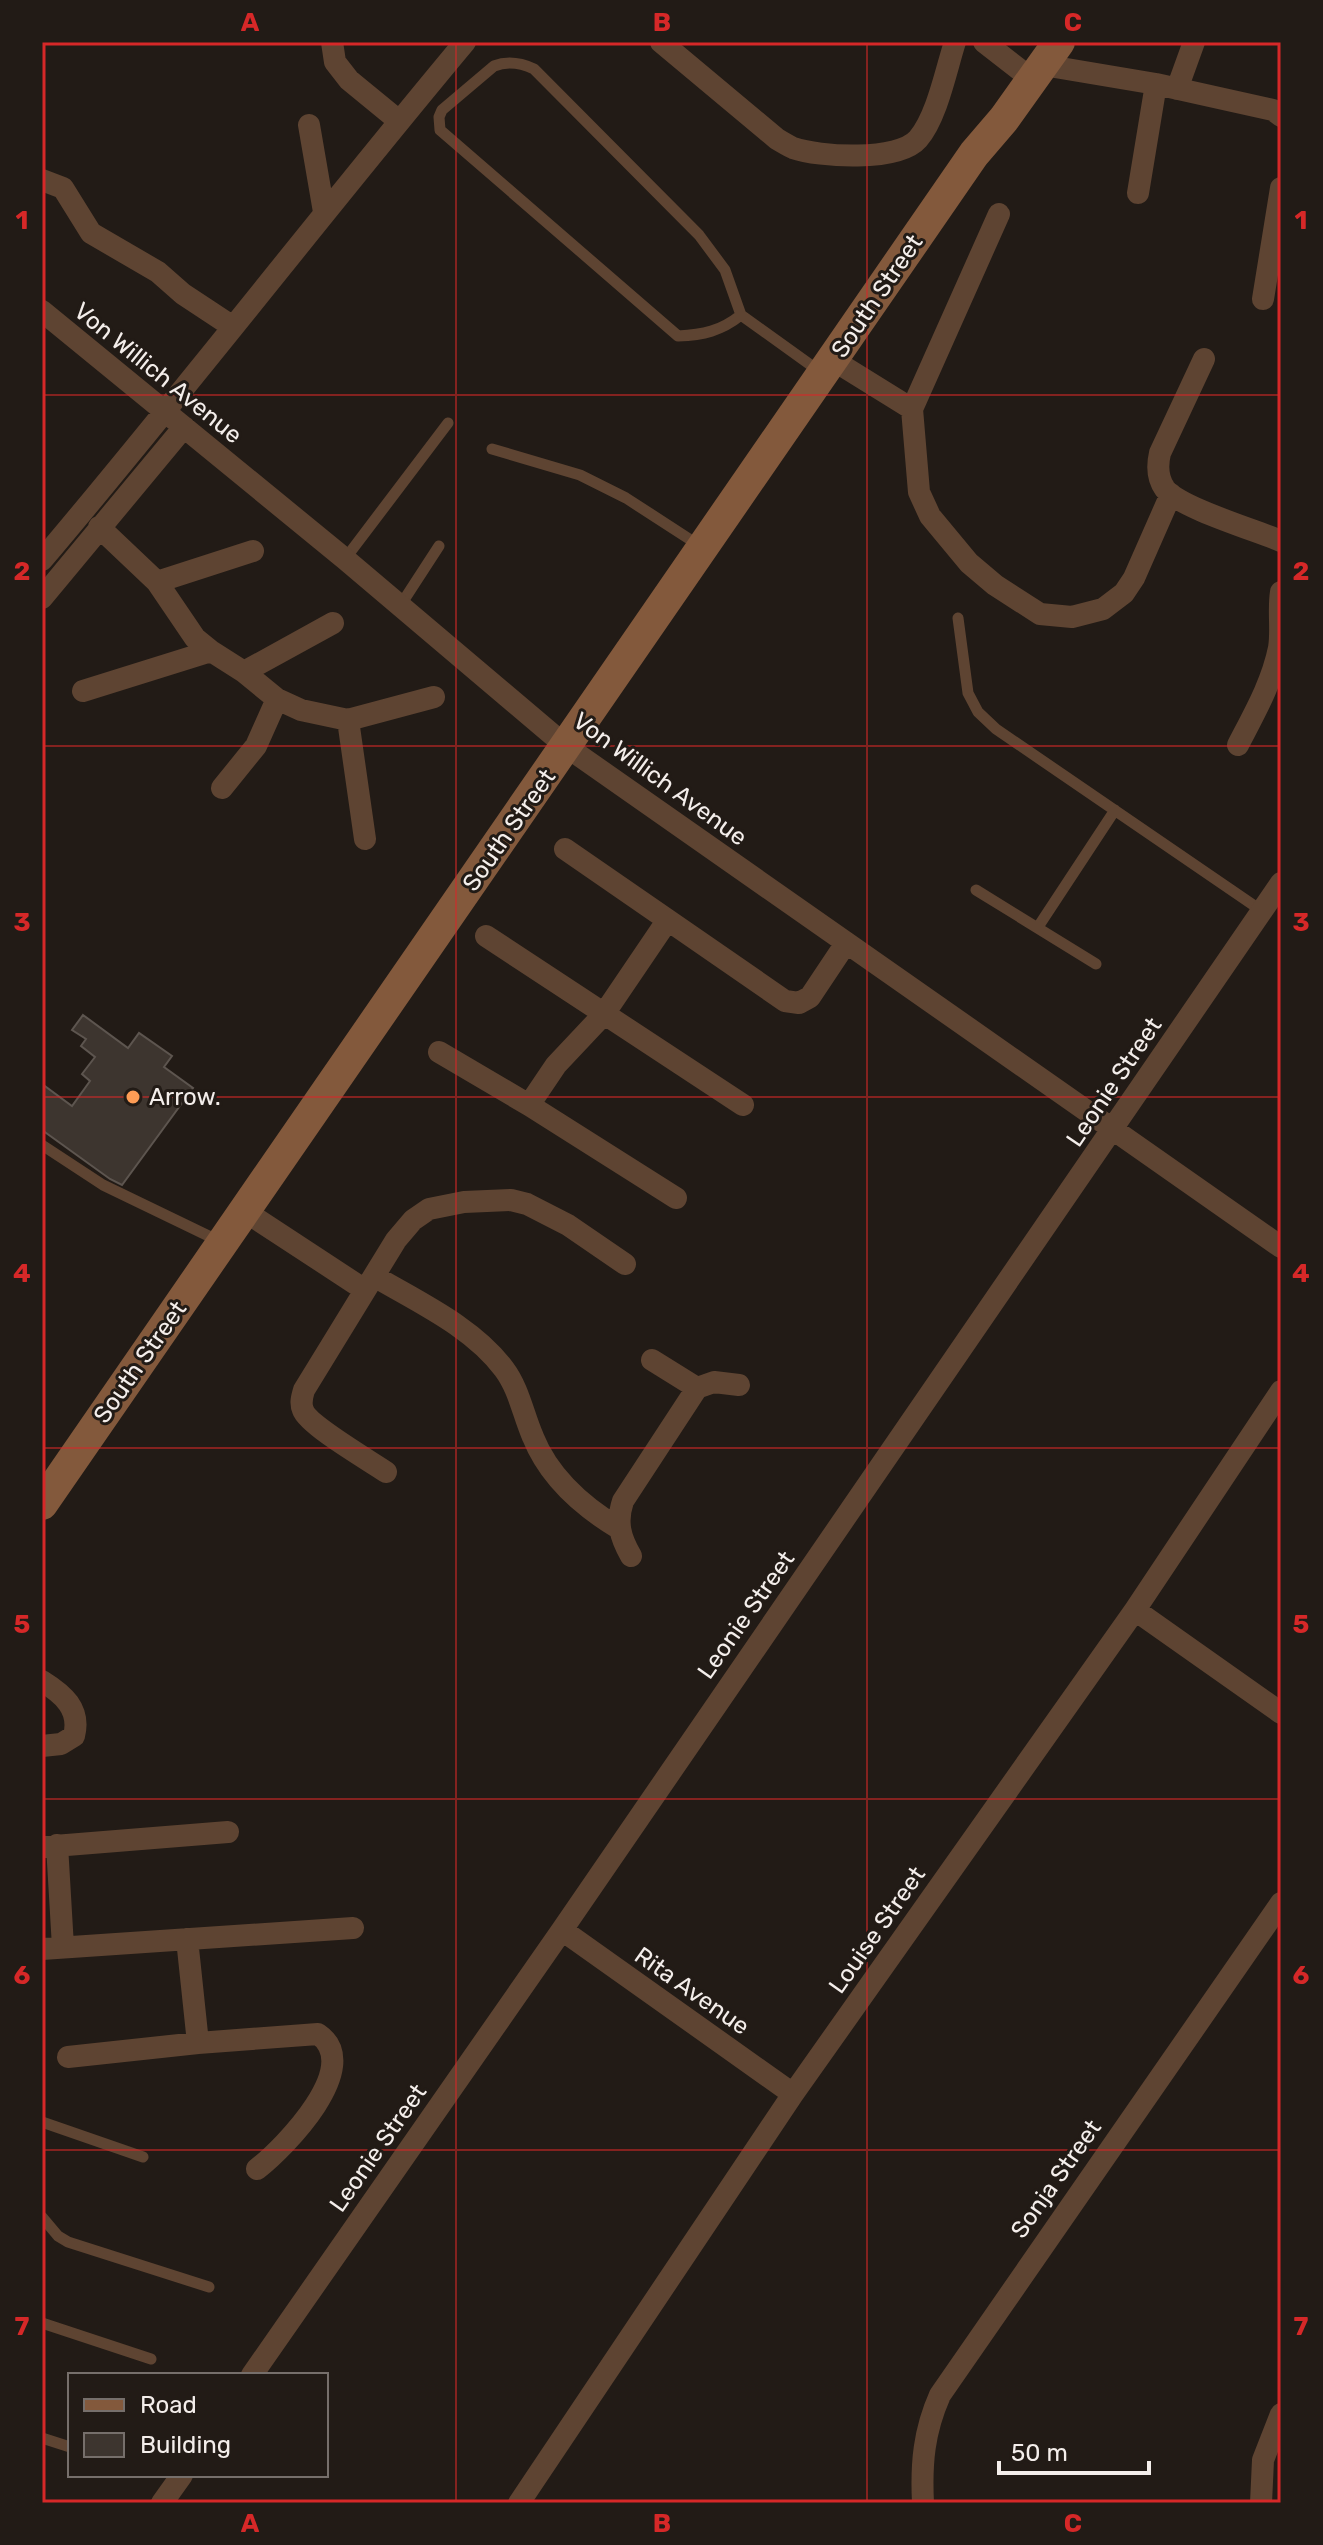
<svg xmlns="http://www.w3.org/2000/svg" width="1323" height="2545" font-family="Rubik,sans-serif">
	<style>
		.building { fill: #3d352f; stroke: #5d554f; stroke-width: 2 }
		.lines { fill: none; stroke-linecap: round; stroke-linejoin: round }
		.lane { stroke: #5e4432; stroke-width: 11 }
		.street { stroke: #5e4432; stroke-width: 22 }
		.secondary { stroke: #83593c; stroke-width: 32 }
		.grid { fill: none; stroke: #d62828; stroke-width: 2; stroke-opacity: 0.55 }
		.poi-dot { fill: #fd9c55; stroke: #221b16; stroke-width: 3 }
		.labels { text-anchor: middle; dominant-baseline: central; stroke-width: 6; stroke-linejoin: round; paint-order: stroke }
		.street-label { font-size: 24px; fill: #f4eeeb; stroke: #221b16 }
		.poi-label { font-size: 24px; fill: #f4eeeb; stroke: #221b16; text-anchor: start }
		.neatline { fill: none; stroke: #d62828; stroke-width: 3 }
		.grid-label { font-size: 26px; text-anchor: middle; font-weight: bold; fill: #d62828 }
	</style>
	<rect width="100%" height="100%" fill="#221b16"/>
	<path class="building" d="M83 1015 128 1048 139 1033 172 1056 164 1067 193 1088 122 1185 110 1179 42 1130V1084L72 1106 90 1081 82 1074 95 1057 81 1046 86 1039 72 1030Z"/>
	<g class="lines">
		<path class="lane" d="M741 315C721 331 703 335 678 336L440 130 439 117 442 110 494 66C507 61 521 63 534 69L699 235 725 270 741 315 819 371
			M492 449 580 475 626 498 700 546
			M345 559 448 423
			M400 606 439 546
			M958 618 968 693 978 712 996 729 1262 911
			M976 890 1096 964
			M1038 927 1115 810
			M42 1145 103 1185 219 1241
			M42 2122 143 2157
			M42 2217 58 2236 68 2242 209 2287
			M42 2323 151 2359
			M42 2438 70 2447"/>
		<path class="street" d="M332 42 335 62 349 80 399 121
			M661 42 777 139C782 142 787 145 793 148 819 157 898 162 918 139 937 117 946 70 955 42
			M984 42 1020 70
			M1043 65 1156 84 1273 110 1281 116
			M1177 89 1194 42
			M309 125 324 212
			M42 180 63 188 91 233 158 272 183 294 233 327
			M1138 193 1156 84
			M999 214 912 409 919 492 930 516 969 563 995 585 1040 614 1072 617 1103 609 1124 593 1134 578 1171 494
			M1263 299 1281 188
			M42 311 345 559 567 747 1281 1247
			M1204 359 1160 453C1157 466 1157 478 1165 489 1181 508 1255 530 1281 541
			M833 360 912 409
			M99 527 157 582 195 638 211 651 244 672 277 699 301 710 348 720 365 839
			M42 560C186 390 322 213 465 42
			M157 582 253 551
			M42 598 184 427
			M244 672 333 623
			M83 691 211 651
			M348 720 434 697
			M1238 745C1254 714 1272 683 1279 648 1282 630 1278 611 1281 592
			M222 788 256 746 277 699
			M565 849 785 1001 799 1003 810 997 846 943
			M486 936 743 1105
			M439 1052 529 1105 676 1198
			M529 1105 556 1065 604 1014 667 921
			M246 1212 365 1290
			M374 1276C418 1302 473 1327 504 1369 519 1389 523 1414 533 1437 549 1477 583 1507 620 1529
			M652 1360 697 1388
			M386 1472C370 1461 308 1425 303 1410 300 1403 302 1397 304 1390L396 1240 413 1220 429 1209 464 1202 511 1200 527 1204 568 1225 625 1264
			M631 1556C620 1537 616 1522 623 1501L697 1388 714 1382 739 1385
			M1135 1610 1281 1713
			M42 1681C63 1694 81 1709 74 1736L61 1744 42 1746
			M57 1845 63 1947
			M42 1847 228 1832
			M562 1930 793 2094
			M187 1939 198 2043
			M42 1949 353 1928
			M68 2057 198 2043 318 2034C365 2066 284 2148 257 2169
			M252 2375 562 1930 1281 883
			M162 2503 182 2475
			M519 2503 793 2094 1135 1610 1281 1391
			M923 2503C921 2463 924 2431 940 2395L1281 1903
			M1261 2503 1263 2460 1281 2414"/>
		<path class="secondary" d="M42 1504 974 154 1004 119 1059 42"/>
	</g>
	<path class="grid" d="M456 42V2503M867 42V2503M42 395H1281M42 746H1281M42 1097H1281M42 1448H1281M42 1799H1281M42 2150H1281"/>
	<circle class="poi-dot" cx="133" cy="1097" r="8"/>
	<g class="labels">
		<g class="street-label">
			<text transform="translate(877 296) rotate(-56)">South Street</text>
			<text transform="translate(158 373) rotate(39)">Von Willich Avenue</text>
			<text transform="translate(660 779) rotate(36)">Von Willich Avenue</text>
			<text transform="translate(509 830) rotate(-55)">South Street</text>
			<text transform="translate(1114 1082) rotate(-56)">Leonie Street</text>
			<text transform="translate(140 1362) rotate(-55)">South Street</text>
			<text transform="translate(746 1615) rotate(-55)">Leonie Street</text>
			<text transform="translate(877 1930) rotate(-55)">Louise Street</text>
			<text transform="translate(692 1991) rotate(35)">Rita Avenue</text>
			<text transform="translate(378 2148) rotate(-55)">Leonie Street</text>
			<text transform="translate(1056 2179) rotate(-55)">Sonja Street</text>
		</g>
		<g class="poi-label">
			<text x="149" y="1097">Arrow.</text>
		</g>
	</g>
	<rect width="1323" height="2545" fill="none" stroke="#221b16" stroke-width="88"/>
	<rect x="68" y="2373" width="260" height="104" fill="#221b16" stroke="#766f6b" stroke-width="2"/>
	<rect x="84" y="2399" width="40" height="12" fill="#83593c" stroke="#766f6b" stroke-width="2"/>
	<text x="140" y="2413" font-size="24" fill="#f4eeeb">Road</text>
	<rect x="84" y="2433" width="40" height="24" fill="#3d352f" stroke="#766f6b" stroke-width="2"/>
	<text x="140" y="2453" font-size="24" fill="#f4eeeb">Building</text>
	<path d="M999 2461v12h150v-12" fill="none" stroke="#f4eeeb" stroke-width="4"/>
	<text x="1011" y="2461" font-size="24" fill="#f4eeeb" stroke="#221b16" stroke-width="6" paint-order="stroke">50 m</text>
	<rect x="44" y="44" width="1235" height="2457" class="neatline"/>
	<g class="grid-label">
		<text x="250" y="31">A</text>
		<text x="662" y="31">B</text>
		<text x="1073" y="31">C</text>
		<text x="22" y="229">1</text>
		<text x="1301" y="229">1</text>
		<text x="22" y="580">2</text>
		<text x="1301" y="580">2</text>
		<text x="22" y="931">3</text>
		<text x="1301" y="931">3</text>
		<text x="22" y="1282">4</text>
		<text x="1301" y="1282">4</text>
		<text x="22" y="1633">5</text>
		<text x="1301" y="1633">5</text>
		<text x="22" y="1984">6</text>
		<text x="1301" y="1984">6</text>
		<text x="22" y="2335">7</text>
		<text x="1301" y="2335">7</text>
		<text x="250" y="2532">A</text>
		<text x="662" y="2532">B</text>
		<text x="1073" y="2532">C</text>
	</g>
</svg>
